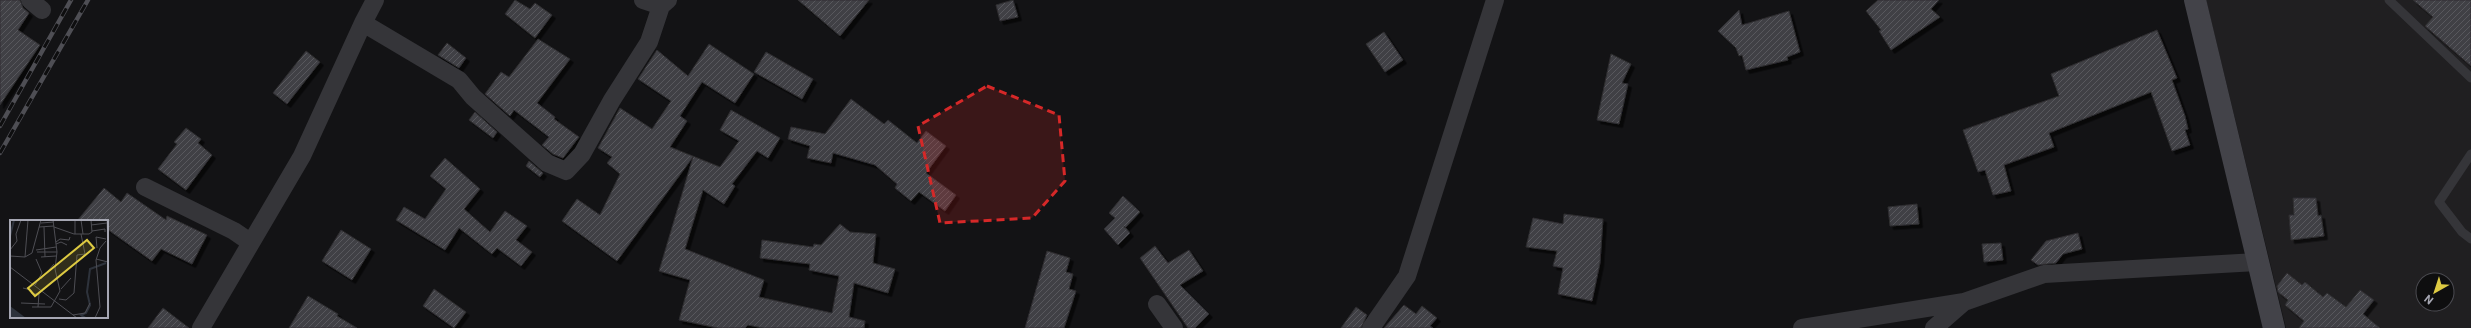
<svg xmlns="http://www.w3.org/2000/svg" width="2471" height="328" font-family="Roboto,sans-serif">
	<style>
		.built { fill: #201f21; fill-rule: evenodd }
		.building { fill: url(#building-hatch); stroke: #2e2d30; filter: url(#shadow) }
		.lines { fill: none; stroke-linecap: round; stroke-linejoin: round }
		.lane { stroke: #353539; stroke-width: 9 }
		.street { stroke: #353539; stroke-width: 18 }
		.secondary { stroke: #434349; stroke-width: 22 }
		.rail-casing { stroke: #4e4e54; stroke-width: 4.5 }
		.rail { stroke: #0e0e0f; stroke-width: 3; stroke-dasharray: 9; stroke-linecap: butt }
		.marked { fill: #d62828; fill-opacity: 0.2; stroke: #d62828; stroke-width: 3; stroke-dasharray: 8 5; stroke-linejoin: round }
		.inset-river { fill: none; stroke: #2e333c; stroke-width: 2 }
		.inset-road { fill: none; stroke: #4e4e54; stroke-width: 1 }
		.view { fill: #ddca42; fill-opacity: 0.15; stroke: #ddca42; stroke-width: 2 }
		.inset-edge { fill: none; stroke: #a6a7b3; stroke-width: 2 }
	</style>
	<defs>
		<pattern id="building-hatch" width="6" height="6" patternUnits="userSpaceOnUse"><rect width="6" height="6" fill="#404044"/><path d="M-1 1l2-2M0 6l6-6M5 7l2-2" fill="none" stroke="#59595d"/></pattern>
		<filter id="shadow"><feDropShadow dx="3.5" dy="3.5" stdDeviation="0" flood-color="#0009"/></filter>
	</defs>
	<rect width="100%" height="100%" fill="#131315"/>
	<path class="built" d="M2206 0H2471V328H2286ZM2423 280H2447V304H2423Z"/>
	<path class="building" d="M0 0H20L23 8 29 13 18 30 40 45 0 105Z
		M515 0 530 9 535 3 552 15 535 38 505 14Z
		M798 0H869L840 36Z
		M1013 0 1018 17 1000 21 996 5Z
		M1878 0H1939L1931 9 1940 17 1891 50 1879 31 1881 30 1866 11Z
		M2413 0H2471V66L2425 26 2433 17Z
		M1739 10 1742 25 1789 11 1800 52 1787 57 1788 60 1746 70 1742 55 1739 56 1736 48 1718 31Z
		M2157 30 2177 78 2172 80 2185 116 2188 129 2185 130 2190 145 2172 151 2151 92 2049 133 2054 147 2004 165 2011 191 1993 195 1985 170 1978 172 1963 130 2059 96 2051 74Z
		M1384 32 1403 60 1385 72 1366 44Z
		M538 39 570 59 537 103 555 117 554 119 579 137 563 158 553 154 542 145 549 137 514 110 510 116 485 94 501 72 509 77Z
		M447 43 466 58 459 68 438 55Z
		M709 44 754 74 735 103 702 82 680 116 687 121 670 147 720 167 739 141 720 130 731 110 780 138 768 158 757 151 732 184 735 186 724 204 703 190 685 249 764 280 759 297 832 313 839 276 809 270 810 264 760 258 762 240 813 247 814 244 821 245 840 224 850 232 876 234 873 263 895 269 888 293 854 283 849 317 865 321 864 328H763L748 325 745 328H718L679 320 690 280 659 271 693 157 617 261 562 221 577 199 600 215 620 174 607 163 612 157 598 148 620 108 652 129 671 101 638 79 657 50 688 76Z
		M306 51 320 62 287 104 273 93Z
		M766 52 813 79 802 99 754 72Z
		M1611 54 1631 64 1622 83 1628 84 1619 124 1597 120Z
		M851 99 884 124 888 120 917 143 926 131 946 146 926 173 956 195 945 211 919 192 911 201 895 188 897 184 875 165 833 153 831 163 807 158 810 146 788 139 791 127 825 134Z
		M475 112 497 132 493 138 469 120Z
		M186 128 201 139 198 143 212 155 186 190 158 169 177 144 174 142Z
		M445 158 480 189 464 209 490 232 505 211 527 226 516 240 532 252 521 266 497 248 492 254 459 228 445 250 396 220 404 207 425 219 446 189 430 176Z
		M529 161 543 173 540 177 526 166Z
		M104 188 121 202 127 193 166 220 167 216 207 235 192 264 161 249 152 261 107 229V221H77Z
		M1123 196 1140 212 1125 228 1124 226 1130 233 1118 245 1104 229 1115 218 1109 213Z
		M2293 198H2316L2318 216 2321 215 2324 236 2291 240 2289 215H2294Z
		M1917 204 1919 224 1890 226 1888 207Z
		M1564 214 1603 219 1600 263 1592 301 1558 294 1563 268 1553 266 1557 251 1526 247 1533 218 1563 224Z
		M341 230 371 249 352 280 322 261Z
		M2078 233 2082 249 2063 254 2056 263 2038 265 2031 260 2046 241Z
		M2001 243 2003 260 1984 262 1982 244Z
		M1155 246 1168 263 1189 250 1203 271 1180 285 1209 314 1195 328H1188L1140 258Z
		M1047 251 1070 258 1066 272 1073 274 1069 289 1076 291 1064 328H1025Z
		M2287 273 2302 285 2305 282 2323 297 2327 293 2346 307 2360 290 2374 300 2363 314 2380 328H2299L2304 321 2285 305 2288 300 2278 292 2277 286Z
		M434 289 466 312 454 328 423 306Z
		M308 296 338 314 337 316 357 328H289Z
		M1404 305 1416 314 1422 306 1437 318 1430 326 1433 328H1384Z
		M1356 307 1367 315 1361 328H1341Z
		M163 308 189 328H148Z"/>
	<g class="lines">
		<path class="lane" d="M2389 0 2471 78
			M2471 154 2439 202 2462 232 2471 239"/>
		<path class="street" d="M30 0 42 10
			M375 0 363 23 459 80 473 97 547 163 566 171 582 154 612 100 649 42 661 6 668 0
			M643 0 661 6
			M145 187 234 231 250 242
			M1157 304 1174 328
			M201 328 302 156 363 23
			M1371 328 1407 276 1495 0
			M1802 328 1964 302
			M1934 328 1964 302 2044 274 2257 262"/>
		<path class="secondary" d="M2195 0 2274 328"/>
		<g class="rail-casing">
			<path id="rail" d="M0 126 71 0
				M0 153 88 0"/>
		</g>
		<use href="#rail" class="rail"/>
	</g>
	<path class="marked" d="M987 86 1059 115 1065 181 1032 218 940 223 918 126Z"/>
	<g transform="translate(10 220)">
		<rect width="98" height="98" fill="#131315"/>
		<path d="M0 86 16 98H0Z" fill="#2e333c"/>
		<path class="inset-river" d="M0 16 4 0M71 98 74 97 71 95 76 93 80 85 77 72 80 49 96 43"/>
		<path class="inset-road" d="M71 0 73 14M97 0 98 30M31 3 44 2M81 5 97 3M29 7 44 6M34 7 35 37M44 7 64 14H79L82 12 81 0M82 11 95 9V12M65 14V0M71 14 75 34M46 22 50 19 59 20 60 17M46 24 51 22 57 25M87 28 86 17 96 19M0 30 7 21 6 14 11 0M26 30 46 27M27 32H47M0 36 15 37 22 33 31 0M15 37 18 0M31 37 46 36M86 39 98 42M0 47 67 98M31 59 44 44M25 65 32 53 26 39M13 68 21 70 22 74H29L28 87M51 69 61 58M49 79 56 80 64 73 67 35 75 34 68 41M11 83 35 84M22 87H41L50 71 45 49 47 32 43 0M63 95 75 93 80 83M85 98 90 87 86 40 90 28 96 21"/>
		<path class="view" d="M77 20 84 28 25 76 18 68Z"/>
		<rect width="98" height="98" class="inset-edge"/>
	</g>
	<g transform="translate(2435 292) rotate(219)"><circle r="19" fill="#0e0e0f" stroke="#4b4b51"/>
	<path d="M0-3L7 15L0 10L-7 15Z" fill="#ddca42"/>
	<text y="-6" font-size="11" font-weight="bold" text-anchor="middle" fill="#a6a7b3">N</text>
	</g>
</svg>
